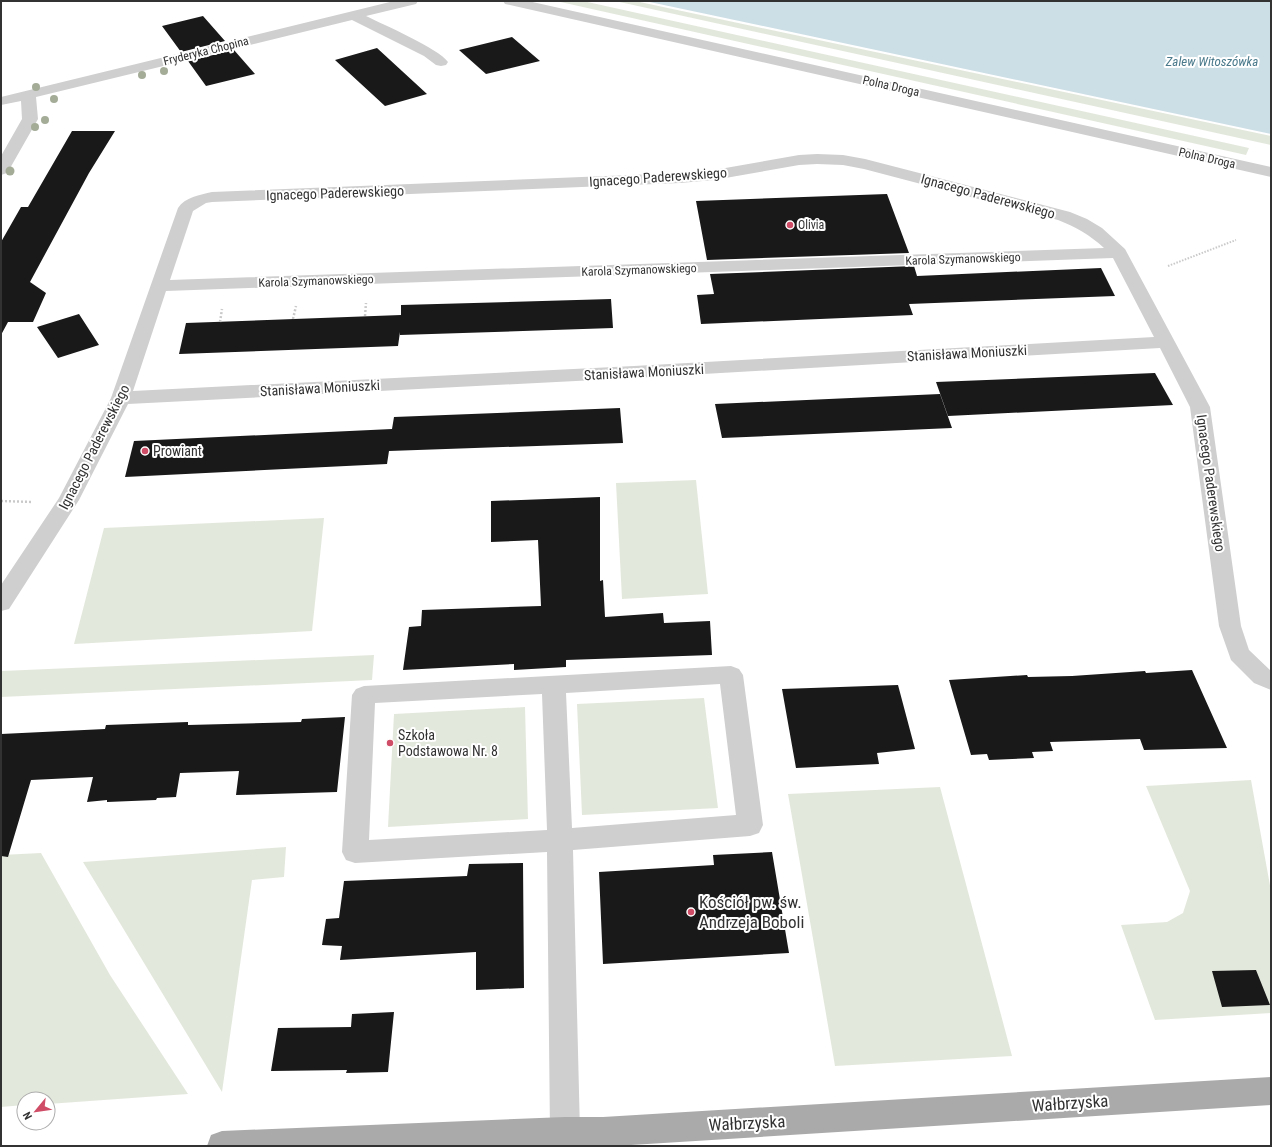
<svg xmlns="http://www.w3.org/2000/svg" width="1272" height="1147" font-family="'Roboto Condensed',sans-serif">
	<style>
		.green { fill: #e3e8dc }
		.water { fill: #cddfe6 }
		.building { fill: #191919 }
		.lines { fill: none; stroke-linecap: round; stroke-linejoin: round }
		.path-far1 { stroke: #c9c9c9; stroke-width: 2; stroke-dasharray: 1.5 1.5; stroke-linecap: butt }
		.path { stroke: #c9c9c9; stroke-width: 2.5; stroke-dasharray: 2 2; stroke-linecap: butt }
		.minor { fill: #cfcfcf; fill-rule: evenodd }
		.major { fill: #aaa; fill-rule: evenodd }
		.tree { fill: #a4ac98 }
		.poi-dot { fill: #d04d67; stroke: #fff; stroke-width: 1.5 }
		.labels { text-anchor: middle; dominant-baseline: central; stroke-width: 4; stroke-linejoin: round; paint-order: stroke }
		.far-street-label { font-size: 12px; fill: #323232; stroke: #fff }
		.far-poi-label { font-size: 12px; fill: #323232; stroke: #fff; text-anchor: start }
		.far-water-label { font-size: 13px; font-style: italic; fill: #49798b; stroke: #fff }
		.street-label { font-size: 14px; fill: #323232; stroke: #fff }
		.poi-label { font-size: 14px; fill: #323232; stroke: #fff; text-anchor: start }
		.near-poi-label { font-size: 17px; fill: #323232; stroke: #fff; text-anchor: start }
		.near-street-label { font-size: 17px; fill: #323232; stroke: #fff }
	</style>
	<rect width="100%" height="100%" fill="#fff"/>
	<path class="green" d="M556 1H583L1249 148 1246 155Z
		M615 1H635L1271 136V145Z
		M696 480 708 594 622 599 616 483Z
		M324 518 312 631 74 644 104 528Z
		M374 655 372 680 1 697 2 671Z
		M704 698 718 808 582 815 577 704Z
		M525 707 528 819 388 827 394 714Z
		M1251 780 1271 891V1013L1155 1020 1121 925 1167 922 1183 913 1190 891 1146 786Z
		M940 787 1012 1056 835 1066 788 794Z
		M286 847 284 877 252 880 222 1092 83 862Z
		M41 853 110 975 188 1094 48 1104V1099H24V1105L1 1107V855Z"/>
	<path class="water" d="M645 1H1271V134Z"/>
	<path class="building" d="M203 16 225 41 181 52 162 26Z
		M512 37 540 61 486 74 459 50Z
		M377 48 427 94 385 106 335 60Z
		M234 50 255 74 206 86 188 61Z
		M72 131H115L89 173 30 282 46 293 33 322H8L1 335V242L21 207H28Z
		M887 194 909 253 707 260 696 201Z
		M914 266 917 276 1101 268 1115 296 909 304 913 315 701 324 697 295 714 294 710 274Z
		M611 299 613 328 400 335V332L398 346 179 354 186 323 401 315V305Z
		M79 314 99 345 58 358 37 327Z
		M1155 373 1173 405 948 416 936 382Z
		M940 394 952 428 722 438 715 404Z
		M620 408 623 443 389 451 387 464 125 477 134 441 392 429 394 417Z
		M600 497V581L603 580 605 617 663 613 664 623 710 621 712 655 566 660V667L514 670V664L403 670 409 627 421 626 422 610 541 606 538 540 491 542V501Z
		M1192 670 1227 748 1144 750 1140 739 1050 742 1053 751 1032 752 1034 758 989 760 987 754 971 755 949 680 1027 675 1028 677 1072 676 1145 671 1146 673Z
		M898 685 915 749 877 753 879 764 796 768 782 689Z
		M345 717 337 792 236 795 239 771 180 773 176 797 157 798 156 800 107 802V800L87 802 93 777 31 780 8 857 1 856V734L105 729 106 725 188 722V725L301 722 302 719Z
		M772 852 789 953 603 964 599 872 714 865 713 855Z
		M523 863 524 988 476 990V952L340 960 342 946 322 945 326 919 339 918 344 881 467 876 469 864Z
		M1256 970 1270 1005 1222 1007 1212 971Z
		M394 1012 388 1072 346 1073 347 1070 271 1071 278 1028 351 1027 352 1014Z"/>
	<g class="lines">
		<path class="path-far1" d="M1168 266 1236 240"/>
		<path class="path" d="M365 316 366 303
			M293 319 296 306
			M220 322 222 309
			M1 501 33 502"/>
		<path class="minor" d="M394 1H418L416 4 366 16C384 25 438 48 448 62L446 65 441 66 436 65 424 56 352 20 36 97 38 119 9 170 7 173 1 175V156L22 119 21 101 1 105V97Z
			M503 1H528L1271 167V177L510 5 505 4Z
			M817 154 843 155 865 159 1070 212 1087 219 1102 228 1125 249 1210 407 1241 626 1249 650 1271 671V690L1254 683 1231 660 1219 626 1190 407 1160 348 634 378 128 404 79 500 9 609 1 611V585L59 498 111 398 178 208C185 197 200 195 212 192L680 173 714 170 799 155ZM817 164 843 165 864 169 1058 220C1076 227 1090 235 1104 248L170 280 193 211 206 203 212 202 680 183 714 180 799 165ZM1113 258 1154 337 634 366 133 391 166 291Z
			M731 666 739 669 743 675 763 825 759 833 750 836 573 850 580 1132 576 1142 567 1146 554 1142 550 1132 547 852 355 863 346 860 342 852 352 695 356 689 364 686ZM720 684 736 815 572 828 566 693ZM542 694 547 830 369 840 375 703Z"/>
		<path class="major" d="M1271 1077V1105L615 1146H207L211 1135 222 1131 565 1117H603Z"/>
	</g>
	<g class="tree">
		<circle cx="164" cy="71" r="4"/>
		<circle cx="142" cy="75" r="4"/>
		<circle cx="36" cy="87" r="4"/>
		<circle cx="54" cy="99" r="4"/>
		<circle cx="45" cy="120" r="4"/>
		<circle cx="35" cy="127" r="4"/>
		<circle cx="10" cy="171" r="4.5"/>
	</g>
	<g class="poi-dot">
		<circle cx="790" cy="225" r="4"/>
		<circle cx="145" cy="451" r="4"/>
		<circle cx="390" cy="743" r="4"/>
		<circle cx="691" cy="912" r="4"/>
	</g>
	<g class="labels">
		<g class="far-street-label">
			<text transform="translate(206 51) rotate(-14)">Fryderyka Chopina</text>
			<text transform="translate(891 86) rotate(13)">Polna Droga</text>
			<text transform="translate(1207 158) rotate(13)">Polna Droga</text>
			<text transform="translate(963 259) rotate(-2)">Karola Szymanowskiego</text>
			<text transform="translate(639 270) rotate(-2)">Karola Szymanowskiego</text>
			<text transform="translate(316 281) rotate(-2)">Karola Szymanowskiego</text>
		</g>
		<g class="far-poi-label">
			<text x="798" y="225">Olivia</text>
		</g>
		<g class="far-water-label">
			<text x="1212" y="61">Zalew Witoszówka</text>
		</g>
		<g class="street-label">
			<text transform="translate(658 177) rotate(-4)">Ignacego Paderewskiego</text>
			<text transform="translate(335 193) rotate(-2)">Ignacego Paderewskiego</text>
			<text transform="translate(988 196) rotate(15)">Ignacego Paderewskiego</text>
			<text transform="translate(967 353) rotate(-3)">Stanisława Moniuszki</text>
			<text transform="translate(644 372) rotate(-3)">Stanisława Moniuszki</text>
			<text transform="translate(320 388) rotate(-3)">Stanisława Moniuszki</text>
			<text transform="translate(94 447) rotate(-63)">Ignacego Paderewskiego</text>
			<text transform="translate(1211 483) rotate(82)">Ignacego Paderewskiego</text>
		</g>
		<g class="poi-label">
			<text x="153" y="451">Prowiant</text>
			<text x="398" y="735">Szkoła<tspan x="398" dy="16">Podstawowa Nr. 8</tspan></text>
		</g>
		<g class="near-poi-label">
			<text x="699" y="902">Kościół pw. św.<tspan x="699" dy="20">Andrzeja Boboli</tspan></text>
		</g>
		<g class="near-street-label">
			<text transform="translate(1070 1103) rotate(-4)">Wałbrzyska</text>
			<text transform="translate(747 1123) rotate(-3)">Wałbrzyska</text>
		</g>
	</g>
	<rect width="1272" height="1147" fill="none" stroke="#323232" stroke-width="4"/>
	<g transform="translate(36 1111) rotate(241)"><circle r="19" fill="#ffffff" stroke="#adadad"/>
	<path d="M0-3L7 15L0 10L-7 15Z" fill="#d04d67"/>
	<text y="-6" font-size="11" font-weight="bold" text-anchor="middle" fill="#323232">N</text>
	</g>
</svg>
